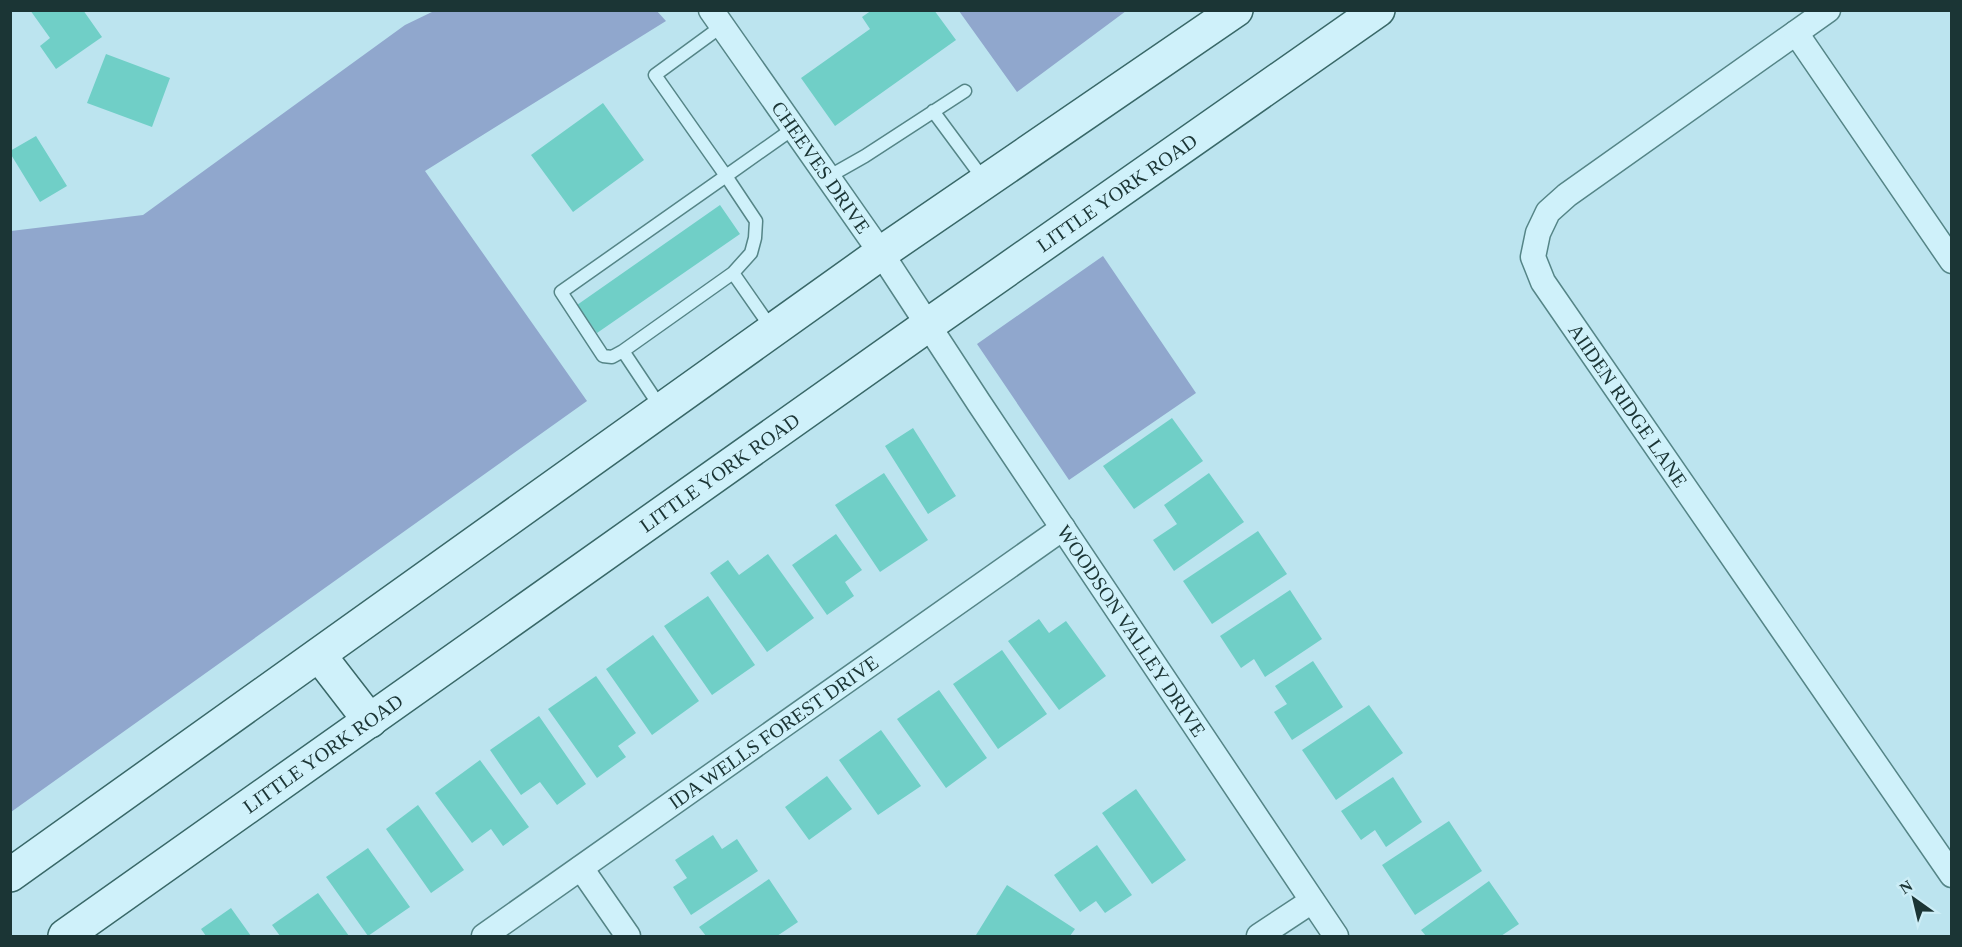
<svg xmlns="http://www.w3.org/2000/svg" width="1962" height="947" font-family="Georgia,serif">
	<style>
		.green { fill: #90a7cd }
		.building { fill: #70cfc7 }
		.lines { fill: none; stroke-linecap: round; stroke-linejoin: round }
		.service-casing { stroke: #558587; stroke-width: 15 }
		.minor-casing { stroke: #558587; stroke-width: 27 }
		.secondary-casing { stroke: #396868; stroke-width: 36 }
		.service { stroke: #cff1fa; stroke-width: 12 }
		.minor { stroke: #cff1fa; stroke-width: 24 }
		.secondary { stroke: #cff1fa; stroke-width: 33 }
		.labels { text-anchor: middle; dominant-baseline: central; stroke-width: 4.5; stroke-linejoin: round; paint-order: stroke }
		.street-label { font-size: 20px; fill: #1b3535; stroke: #ccedf6 }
	</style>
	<rect width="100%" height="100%" fill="#bce4ef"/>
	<path class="green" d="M656 10 666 21 425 171 587 401 11 812V231L143 215 405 25 434 11Z
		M959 11H1126L1017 92Z
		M1103 256 1196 393 1069 480 977 344Z"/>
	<path class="building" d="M30 10H83L102 37 56 69 40 46 50 38Z
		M872 10H934L956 40 835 126 801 78 870 29 862 17Z
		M106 54 170 78 152 127 87 103Z
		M603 103 644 160 573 212 531 155Z
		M36 136 67 186 40 202 10 153V151Z
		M720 205 740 234 597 333 577 305Z
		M1172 418 1203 461 1134 509 1103 466Z
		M913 428 956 496 928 514 885 446Z
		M884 473 928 540 880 572 835 505Z
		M1209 473 1244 522 1174 571 1153 540 1177 524 1164 505Z
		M1258 531 1287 574 1212 624 1183 581Z
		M836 534 862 570 845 582 854 596 827 615 792 565Z
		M768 554 814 618 767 652 710 573 728 560 739 575Z
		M1290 590 1322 639 1265 677 1254 659 1241 668 1220 636Z
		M708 596 755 665 712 695 664 626Z
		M1039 619 1049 633 1066 621 1106 676 1059 710 1008 641Z
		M653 635 699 701 652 735 606 669Z
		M1002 650 1047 714 998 749 953 684Z
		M1313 661 1343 707 1292 740 1274 712 1287 704 1275 686Z
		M596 676 636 733 618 746 626 757 597 778 548 709Z
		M939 690 987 758 946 788 897 719Z
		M1369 705 1403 753 1336 800 1302 750Z
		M539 716 586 784 557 805 540 782 521 795 490 750Z
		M881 730 921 786 878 815 839 760Z
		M480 760 529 827 503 846 491 829 472 843 435 793Z
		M827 776 852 809 809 840 785 807Z
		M1393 777 1422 822 1386 847 1375 830 1361 840 1341 811Z
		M1136 789 1186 860 1152 884 1102 813Z
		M418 805 464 870 431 893 386 829Z
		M1449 821 1482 871 1415 915 1382 865Z
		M713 835 722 849 737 839 758 871 691 915 673 887 687 878 675 860Z
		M1097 845 1132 895 1105 913 1096 901 1080 912 1054 875Z
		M368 848 410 907 368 936 326 877Z
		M769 879 798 922 777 936H706L699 927Z
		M1489 881 1519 924 1501 936H1426L1421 930Z
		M1007 885 1075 929 1070 936H979L976 935Z
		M318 893 349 936H280L272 925Z
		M231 908 251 936H206L201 929Z"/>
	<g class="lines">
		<g class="service-casing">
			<path id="service" d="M722 26 655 75 726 176 794 128
				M933 111 984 180
				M828 177 865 156 965 91
				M733 273 772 329
				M623 351 733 273 751 253 755 238 756 221 726 176 561 292 603 356 612 357 623 351 661 408"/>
		</g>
		<g class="minor-casing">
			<g id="minor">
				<path id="s1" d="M711 10 881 253 979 403 1336 936"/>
				<path id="s2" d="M1828 10 1567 195 1548 212 1538 233 1533 257 1543 282 1952 875"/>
				<path d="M1796 33 1952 261"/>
				<path d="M581 868 628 936"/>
				<path id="s3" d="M484 936 1063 528"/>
				<path d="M1259 936 1312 901"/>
			</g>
		</g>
		<g class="secondary-casing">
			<g id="secondary">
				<path d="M319 655 370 721"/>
				<path d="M10 875 881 253 1236 10"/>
				<path id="s4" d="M65 936 928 325 1378 10"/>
			</g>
		</g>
		<use href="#service" class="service"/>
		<use href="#minor" class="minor"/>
		<use href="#secondary" class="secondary"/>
	</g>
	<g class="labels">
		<g class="street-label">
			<text stroke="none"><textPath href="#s1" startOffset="192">CHEEVES DRIVE</textPath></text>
			<text stroke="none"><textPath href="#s4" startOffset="1288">LITTLE YORK ROAD</textPath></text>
			<text stroke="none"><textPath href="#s2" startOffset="570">AIIDEN RIDGE LANE</textPath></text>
			<text stroke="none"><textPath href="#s4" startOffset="802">LITTLE YORK ROAD</textPath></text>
			<text stroke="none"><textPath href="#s1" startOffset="750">WOODSON VALLEY DRIVE</textPath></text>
			<text stroke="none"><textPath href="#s3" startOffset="354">IDA WELLS FOREST DRIVE</textPath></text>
			<text stroke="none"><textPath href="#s4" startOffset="316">LITTLE YORK ROAD</textPath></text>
		</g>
	</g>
	<rect width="1962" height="947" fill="none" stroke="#1b3535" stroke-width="24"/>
	<g transform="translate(1914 899) rotate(326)" stroke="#ccedf6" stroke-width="4.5" paint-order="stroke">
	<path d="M0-4.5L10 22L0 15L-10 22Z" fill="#1b3535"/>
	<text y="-9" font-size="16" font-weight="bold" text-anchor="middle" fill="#1b3535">N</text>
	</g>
</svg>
